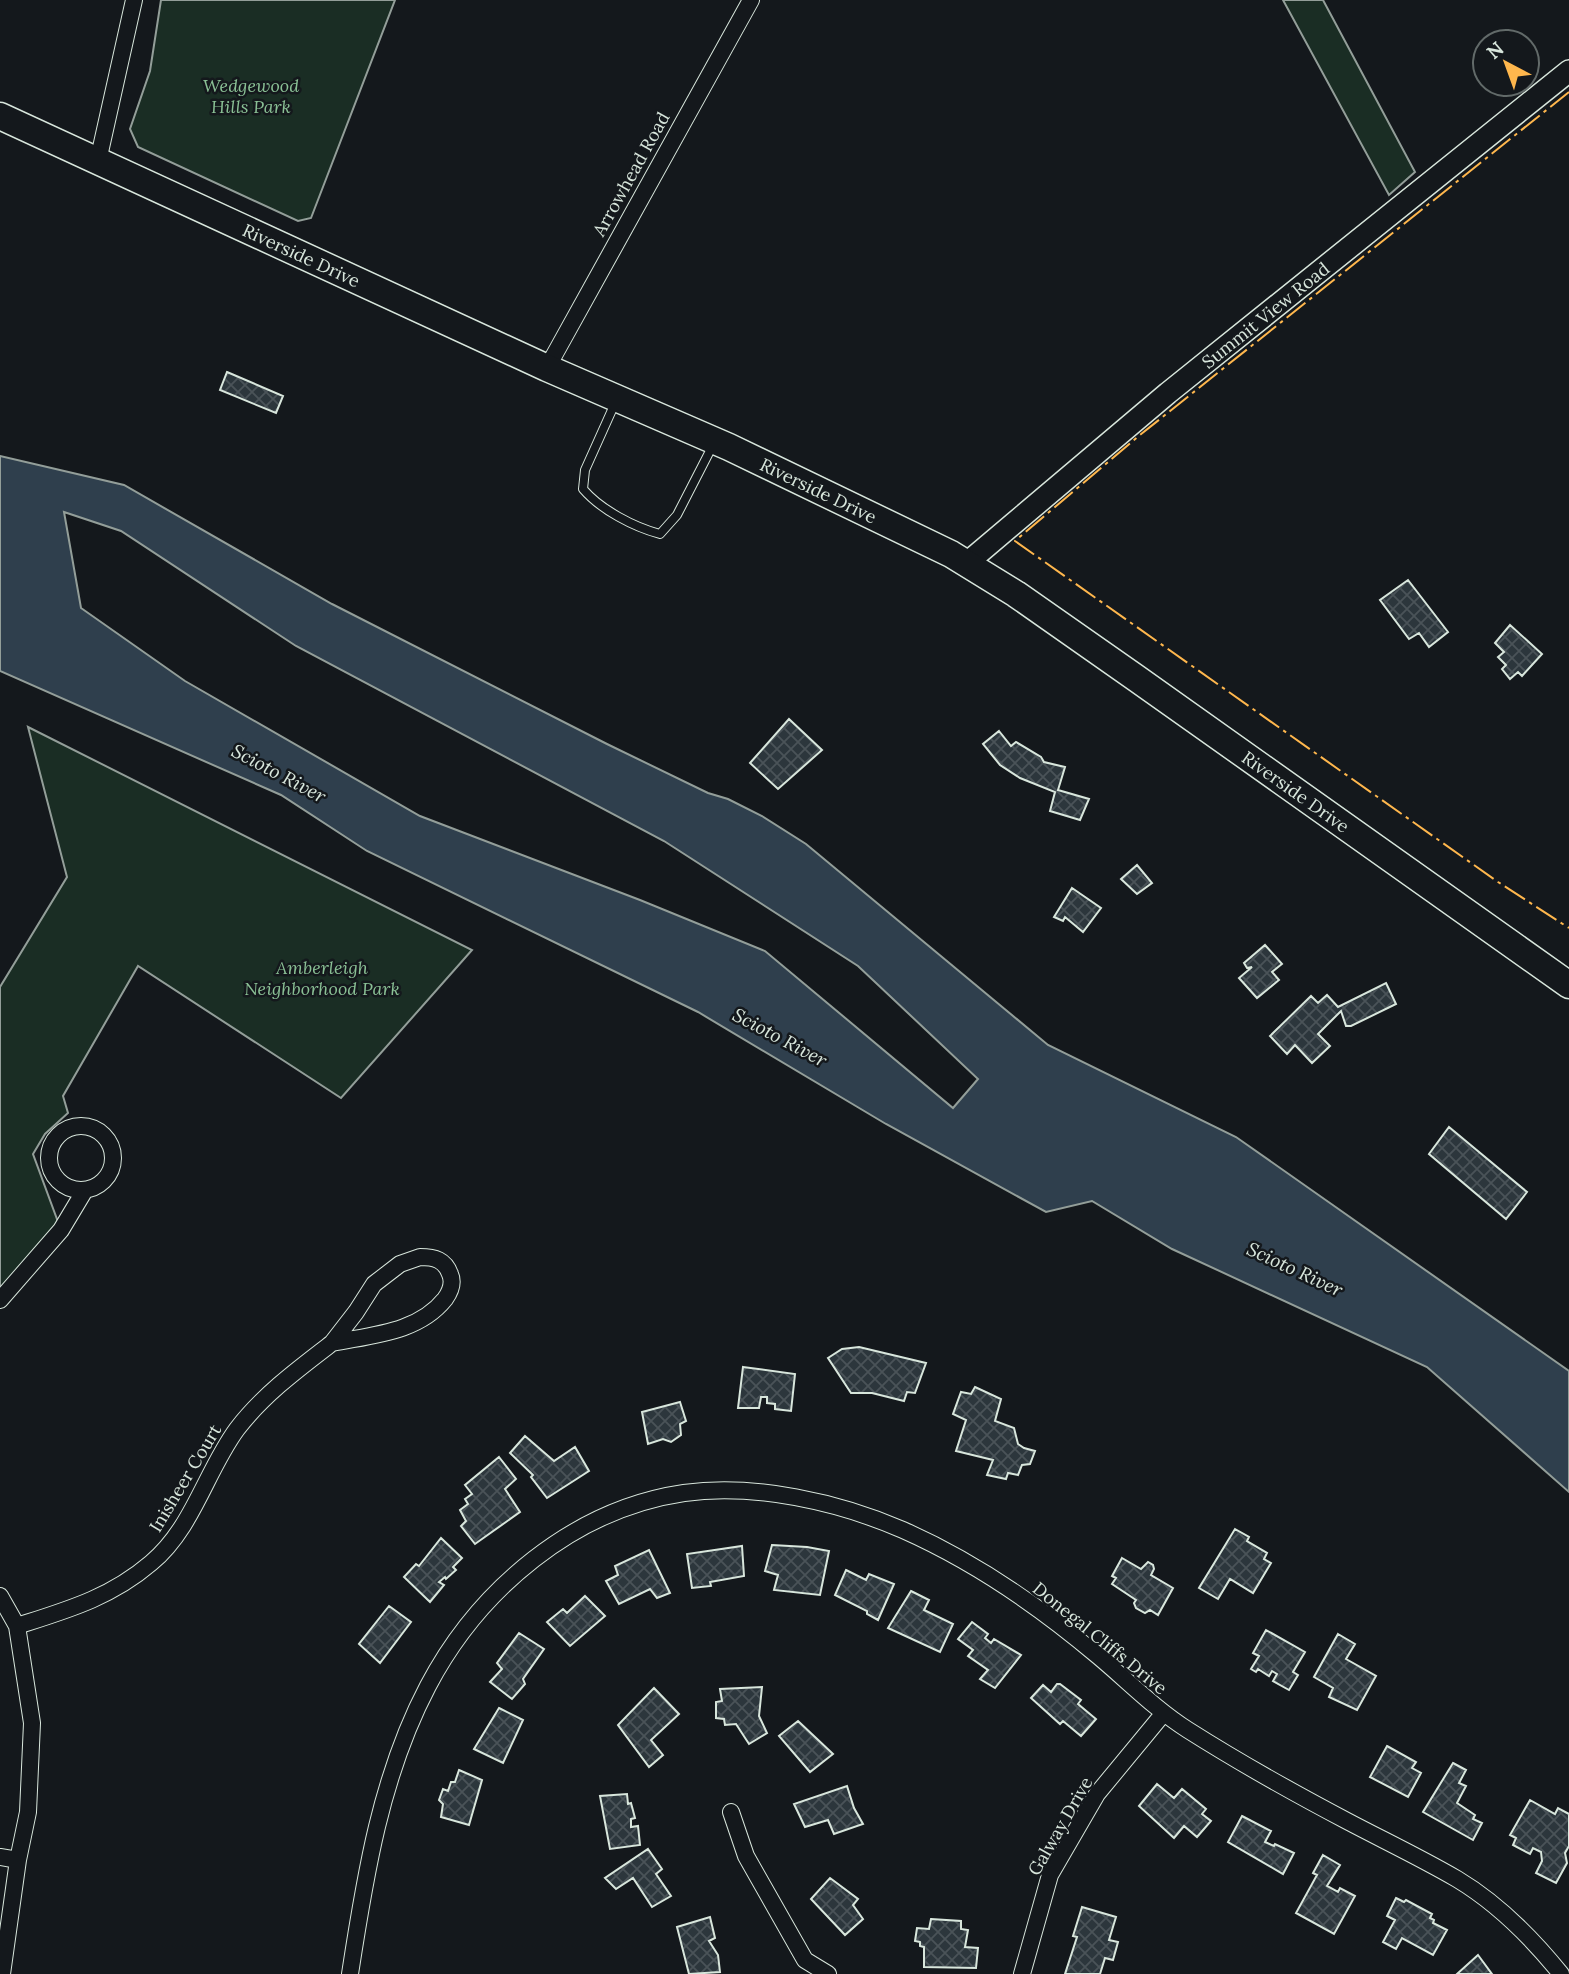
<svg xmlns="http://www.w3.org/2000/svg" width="1569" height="1974" font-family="Lora,serif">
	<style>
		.green { fill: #1a2d24; stroke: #939e99; stroke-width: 2 }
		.water { fill: #2f3f4d; stroke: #939e99; stroke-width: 2; fill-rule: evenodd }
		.building { fill: url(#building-cross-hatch); stroke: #d8e6dc; stroke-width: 2 }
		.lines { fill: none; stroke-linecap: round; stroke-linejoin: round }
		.service-casing { stroke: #d8e6dc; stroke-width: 10 }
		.minor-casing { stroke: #d8e6dc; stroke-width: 18 }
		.tertiary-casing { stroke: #d8e6dc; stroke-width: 24 }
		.primary-casing { stroke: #d8e6dc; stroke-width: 29 }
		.service { stroke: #14181c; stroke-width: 8 }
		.minor { stroke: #14181c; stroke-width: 16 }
		.tertiary { stroke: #14181c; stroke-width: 21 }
		.primary { stroke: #14181c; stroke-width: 26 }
		.power { stroke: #ffb74d; stroke-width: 2; stroke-dasharray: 24 5 3.5 5; stroke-linecap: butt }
		.labels { text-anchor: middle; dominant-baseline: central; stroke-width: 5; stroke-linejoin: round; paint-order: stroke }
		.park-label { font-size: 18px; font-style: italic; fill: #8ac095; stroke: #14181c }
		.street-label { font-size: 18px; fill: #d8e6dc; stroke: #14181c }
		.water-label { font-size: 19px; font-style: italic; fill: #d8e6dc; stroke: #14181c }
	</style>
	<defs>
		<pattern id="building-cross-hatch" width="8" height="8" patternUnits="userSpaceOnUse" patternTransform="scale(1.75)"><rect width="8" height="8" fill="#2c363c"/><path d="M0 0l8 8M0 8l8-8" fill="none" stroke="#4a5358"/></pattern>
	</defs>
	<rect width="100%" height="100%" fill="#14181c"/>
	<path class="green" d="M161 0H395L311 218 298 221 138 147 130 129 150 71Z
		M1283 0H1323L1415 172 1389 195Z
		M28 727 472 950 341 1098 138 966 63 1096 68 1113 45 1134 33 1154 61 1230 0 1300V987L67 877Z"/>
	<path class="water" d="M0 456 124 485 332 604 607 744 708 793 728 799 762 816 806 844 1048 1045 1236 1137 1569 1371V1492L1427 1367 1172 1249 1092 1201 1046 1212 886 1124 698 1012 367 851 281 795 0 671ZM64 512 121 531 296 646 664 841 858 966 978 1079 953 1108 765 951 640 900 420 816 185 681 81 608Z"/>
	<path class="building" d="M227 372 283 396 276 413 220 390Z
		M1408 580 1448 632 1429 647 1419 633 1409 639 1380 600Z
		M1510 625 1542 654 1522 676 1518 672 1510 679 1502 669 1506 665 1498 657 1504 652 1495 643Z
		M789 719 822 750 778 789 750 763Z
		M999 731 1011 746 1016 742 1041 757 1044 762 1065 767 1058 790 1089 799 1080 820 1050 811 1055 792 1020 778 1000 765 983 744Z
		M1137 865 1152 883 1137 894 1121 879Z
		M1072 888 1101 908 1083 932 1065 917 1063 921 1054 917Z
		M1265 945 1282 964 1272 972 1279 980 1257 998 1239 978 1252 967 1247 968 1244 963Z
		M1386 983 1396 1004 1351 1026H1346L1341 1011 1318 1034 1330 1046 1312 1063 1295 1045 1287 1054 1270 1036 1311 996 1318 1003 1327 995 1338 1007Z
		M1449 1127 1527 1192 1506 1219 1429 1154Z
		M859 1347 926 1363 915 1393 907 1392 904 1401 872 1393H851L828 1358 842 1349Z
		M743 1367 795 1374 791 1411 775 1409V1404L767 1403V1397H761L759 1408H738Z
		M975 1387 1001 1399 995 1421 1014 1428 1018 1444 1024 1448 1035 1451 1030 1464 1022 1465 1018 1475 1008 1473 1006 1479 987 1475 993 1460 956 1451 966 1420 953 1414 961 1392 971 1394Z
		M680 1402 686 1421 680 1424 681 1435 671 1442 663 1439 648 1444 642 1412Z
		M525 1436 554 1461 575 1447 589 1471 547 1498 531 1477 533 1475 510 1453Z
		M499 1457 516 1479 505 1489 520 1512 475 1544 461 1526 466 1521 460 1510 468 1504 465 1499 472 1494 465 1485Z
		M1235 1529 1249 1537 1247 1541 1267 1553 1264 1559 1271 1563 1253 1593 1230 1579 1218 1599 1199 1588Z
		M441 1538 462 1558 453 1567 456 1570 446 1579 445 1577 439 1582 444 1585 430 1602 404 1577 416 1564 419 1566Z
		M772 1545 807 1547 829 1551 820 1595 774 1590 778 1575 765 1571Z
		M742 1546 744 1576 710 1582 711 1586 692 1588 687 1554Z
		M649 1550 670 1593 657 1598 650 1589 619 1604 606 1581 618 1575 615 1566Z
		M1122 1558 1141 1569 1148 1562 1153 1565 1154 1569 1151 1575 1173 1588 1158 1615 1150 1610 1145 1613 1136 1608 1134 1603 1136 1600 1112 1584 1116 1578 1112 1576Z
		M846 1570 866 1580 869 1574 894 1584 878 1620 867 1614V1611L835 1595Z
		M911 1591 929 1600 924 1610 953 1624 940 1652 888 1628Z
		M585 1596 605 1616 570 1646 547 1622 563 1609 567 1613Z
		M389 1606 411 1622 380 1663 359 1644Z
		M972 1622 988 1634 985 1638 991 1643 994 1639 1021 1655 995 1688 980 1679 988 1670 968 1656 973 1650 958 1639Z
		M1266 1630 1305 1652 1293 1672 1298 1675 1289 1690 1273 1681 1277 1674 1272 1671 1269 1676 1258 1669 1256 1672 1251 1669 1259 1656 1253 1653Z
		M519 1633 544 1649 523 1679 525 1684 512 1699 490 1682 502 1669 497 1663Z
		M1338 1634 1355 1644 1346 1659 1376 1676 1357 1710 1329 1697 1333 1688 1314 1677Z
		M1057 1684H1060L1081 1700 1078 1704 1096 1719 1081 1736 1063 1721 1060 1724 1031 1698 1043 1685 1051 1692Z
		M762 1687 759 1716 767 1733 749 1744 736 1724 725 1725 724 1719 716 1718V1702L722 1701 720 1689Z
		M654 1688 679 1714 651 1740 663 1755 649 1767 618 1725Z
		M499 1708 523 1720 503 1763 474 1749Z
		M798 1721 833 1754 810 1772 779 1736Z
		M1387 1746 1416 1762 1412 1768 1421 1773 1408 1797 1370 1777Z
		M1453 1763 1466 1770 1459 1783 1466 1786 1457 1803 1475 1815 1473 1819 1482 1823 1473 1840 1423 1812Z
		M459 1770 482 1780 469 1825 441 1817 443 1804 439 1800 443 1789 448 1791 451 1782H455Z
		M1157 1784 1174 1798 1182 1789 1206 1809 1202 1814 1211 1821 1197 1837 1184 1826 1174 1838 1139 1806Z
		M847 1786 854 1808 863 1824 834 1834 828 1820 805 1827 794 1804Z
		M627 1794 628 1804 631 1803 635 1818 631 1819V1827L638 1826 640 1845 610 1849 600 1796Z
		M1530 1800 1555 1814 1558 1808 1569 1814V1846L1565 1853 1567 1863 1556 1883 1536 1873 1542 1861 1541 1852 1533 1848 1530 1854 1513 1845 1516 1838 1510 1835Z
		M1242 1816 1271 1831 1265 1842 1274 1846 1275 1844 1294 1853 1283 1874 1228 1842Z
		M648 1849 662 1869 656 1874 671 1896 652 1907 633 1878 616 1889 605 1878Z
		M1323 1855 1340 1865 1327 1886 1338 1892 1340 1888 1355 1896 1334 1934 1296 1913 1317 1875 1313 1873Z
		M830 1878 858 1899 853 1905 863 1919 845 1935 811 1899Z
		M1396 1898 1404 1902 1406 1900 1432 1914 1430 1918 1434 1920 1433 1923 1447 1930 1433 1955 1402 1938 1396 1949 1383 1942 1395 1920 1387 1916Z
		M1082 1907 1116 1917 1109 1940 1118 1942 1113 1960 1105 1958 1100 1974H1065L1077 1937 1073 1936Z
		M710 1917 715 1938 709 1941 718 1955 720 1972 689 1974 677 1927Z
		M931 1919 961 1921V1929L968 1930 965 1947 978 1948 976 1968 924 1967V1947L920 1946V1942L915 1941 917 1928 929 1929Z
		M1478 1955 1492 1974H1457Z"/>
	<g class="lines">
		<g class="service-casing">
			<path id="service" d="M616 401 585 470 583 489C601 510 634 527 660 534L677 515 714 443"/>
		</g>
		<g class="minor-casing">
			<path id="minor" d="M98 161 134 0
				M547 368 751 0
				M49 1158a32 32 0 1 1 64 0a32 32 0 1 1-64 0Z
				M420 1257C435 1257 445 1260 450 1274 454 1283 450 1292 445 1299 418 1333 371 1335 332 1343L356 1312 374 1284 400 1264Z
				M0 1300 61 1230 85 1190
				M0 1596 17 1626 32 1723 28 1812 18 1860 2 1974
				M17 1626C67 1610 110 1598 151 1563 193 1528 206 1471 237 1429 263 1395 298 1369 332 1343
				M731 1812 746 1856 805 1960 828 1974
				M0 1857 18 1860
				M350 1974C365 1876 381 1775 428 1686 479 1589 574 1509 684 1493 754 1483 839 1502 903 1530 973 1561 1040 1607 1098 1656 1128 1681 1155 1709 1188 1730 1240 1763 1292 1792 1347 1821 1383 1840 1421 1858 1457 1879 1497 1903 1532 1938 1561 1974
				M1022 1974 1050 1875 1097 1794 1163 1714"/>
		</g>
		<g class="tertiary-casing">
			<g id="tertiary">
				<path id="s1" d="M967 563 1168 393 1569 71"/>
			</g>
		</g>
		<g class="primary-casing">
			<g id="primary">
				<path id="s2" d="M0 116 547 368 729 447 951 554 1016 594 1136 678 1569 985"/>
			</g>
		</g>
		<use href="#service" class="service"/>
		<use href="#minor" class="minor"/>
		<use href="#tertiary" class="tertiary"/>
		<use href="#primary" class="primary"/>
		<path class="power" d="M1569 92 1140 435 1015 541 1498 882 1569 928"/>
	</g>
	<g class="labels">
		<g class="park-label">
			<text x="251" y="85">Wedgewood<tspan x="251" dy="21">Hills Park</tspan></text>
			<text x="322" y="967">Amberleigh<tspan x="322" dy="21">Neighborhood Park</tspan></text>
		</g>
		<g class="street-label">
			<text transform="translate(631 174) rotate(-61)">Arrowhead Road</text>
			<text stroke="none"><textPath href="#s2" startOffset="332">Riverside Drive</textPath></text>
			<text stroke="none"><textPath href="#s1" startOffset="388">Summit View Road</textPath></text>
			<text stroke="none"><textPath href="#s2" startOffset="900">Riverside Drive</textPath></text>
			<text stroke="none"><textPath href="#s2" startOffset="1466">Riverside Drive</textPath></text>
			<text transform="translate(185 1478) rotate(-59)">Inisheer Court</text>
			<text transform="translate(1100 1638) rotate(39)">Donegal Cliffs Drive</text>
			<text transform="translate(1060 1826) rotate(-60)">Galway Drive</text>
		</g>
		<g class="water-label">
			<text transform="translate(279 773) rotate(28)">Scioto River</text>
			<text transform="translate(780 1037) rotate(28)">Scioto River</text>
			<text transform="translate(1295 1269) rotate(25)">Scioto River</text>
		</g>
	</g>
	<g transform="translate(1506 63) rotate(319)"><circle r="33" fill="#14181c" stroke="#626a69" stroke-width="2"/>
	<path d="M0-5L12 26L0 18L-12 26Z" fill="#ffb74d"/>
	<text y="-10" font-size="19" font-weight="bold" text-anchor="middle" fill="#d8e6dc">N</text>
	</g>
</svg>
